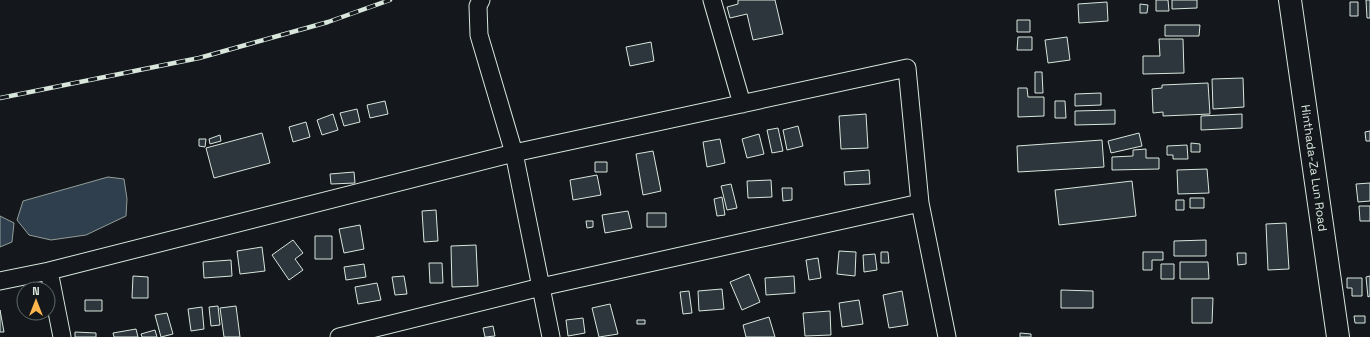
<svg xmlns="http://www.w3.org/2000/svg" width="1370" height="337" font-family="'Space Grotesk',sans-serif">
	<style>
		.water { fill: #2f3f4d; stroke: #939e99 }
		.building { fill: #2c363c; stroke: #d8e6dc }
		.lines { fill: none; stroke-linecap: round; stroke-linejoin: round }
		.minor-casing { stroke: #d8e6dc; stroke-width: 19 }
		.secondary-casing { stroke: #d8e6dc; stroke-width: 24 }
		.minor { stroke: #14181c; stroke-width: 17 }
		.secondary { stroke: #14181c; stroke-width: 22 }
		.rail-casing { stroke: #d8e6dc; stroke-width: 4.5 }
		.rail { stroke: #14181c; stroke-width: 3; stroke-dasharray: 9; stroke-linecap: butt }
		.labels { text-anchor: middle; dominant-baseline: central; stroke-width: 3; stroke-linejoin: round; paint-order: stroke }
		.street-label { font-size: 12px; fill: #d8e6dc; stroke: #14181c }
	</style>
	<rect width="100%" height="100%" fill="#14181c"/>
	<path class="water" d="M108 177 124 179 127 199 126 216 86 235 51 240 29 235 17 220 23 201Z
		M0 216 14 223 12 242 0 247Z"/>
	<path class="building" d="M738 0H775L783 34 753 40 747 14 730 18 727 7 738 4Z
		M1156 0H1168L1169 11H1156Z
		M1172 0H1197V8L1172 9Z
		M1366 0H1370V18H1367Z
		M1107 2 1108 21 1079 23 1078 4Z
		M1350 2H1358V16H1350Z
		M1140 4 1148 5 1147 13H1140Z
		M1017 20H1030V32H1017Z
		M1165 25H1200L1199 36H1165Z
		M1018 37H1032V50H1017Z
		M1067 37 1070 60 1048 63 1045 40Z
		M1159 39H1183L1184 73 1143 74V56H1160Z
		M651 42 654 61 630 66 626 47Z
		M1035 72H1042L1043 93H1035Z
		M1243 78 1244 107 1213 109 1212 79Z
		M1208 83 1210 114 1163 116V112L1153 113 1152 89 1162 88V85Z
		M1018 88H1027L1028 97H1044V116L1018 117Z
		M1101 93V105L1075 106V94Z
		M385 101 388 114 370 118 367 105Z
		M1055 101H1065L1066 118H1055Z
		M357 109 360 122 344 126 340 113Z
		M1115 110V124L1075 125V111Z
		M333 114 338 130 322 135 317 120Z
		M866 114 868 148 841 149 839 116Z
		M1242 114V128L1201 130V116Z
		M306 122 310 137 293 142 289 127Z
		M798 126 803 146 787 150 783 130Z
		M778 128 783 151 772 153 767 130Z
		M1370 131V141H1366L1365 132Z
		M262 133 270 163 214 178 206 148Z
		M1139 133 1142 146 1111 153 1108 141Z
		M759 134 764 154 747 158 742 139Z
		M220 135 221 141 210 144 209 139Z
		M199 139H206L205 147 199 146Z
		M720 139 725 163 707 167 703 142Z
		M1102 140 1104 167 1018 172 1017 146Z
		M1191 143 1200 144V152H1191Z
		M1187 145 1188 159H1173V155H1167V146Z
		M1146 149V158H1159V169L1112 170V157L1133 156V150Z
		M653 151 661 191 643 195 636 154Z
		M595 162H607V172H595Z
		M1207 169 1209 193 1178 194 1177 170Z
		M869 170 870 184 845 185 844 172Z
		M354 172 355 183 331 184 330 174Z
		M597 175 601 195 573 200 570 180Z
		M771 180 772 197 748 198 747 181Z
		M1132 181 1136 216 1059 225 1055 190Z
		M1370 183V201L1358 202 1356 184Z
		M731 184 737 208 727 210 721 186Z
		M782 188H792V200L783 201Z
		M722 197 725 215 717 216 714 199Z
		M1190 198H1204V208H1190Z
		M1176 200H1184V210H1176Z
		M1359 206H1370V221H1360Z
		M436 210 438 241 424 242 422 211Z
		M628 211 632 228 605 233 602 215Z
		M647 213H666V227H647Z
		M586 221H593V227L587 228Z
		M1286 223 1289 269 1268 270 1266 224Z
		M360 225 364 249 344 253 339 229Z
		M315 236H332V259H315Z
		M293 240 303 253 295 259 303 270 289 280 272 255Z
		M1206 240V256H1174V241Z
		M476 245 478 286 452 287 451 246Z
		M262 247 265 271 240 274 237 251Z
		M839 251 856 252 855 276 837 274Z
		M881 252H888L889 263H881Z
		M1143 252H1163V260H1152V270H1143Z
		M1237 253H1246V264L1238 265Z
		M875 254 877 270 864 272 863 255Z
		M818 258 821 278 809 280 806 260Z
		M231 260 232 276 204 278 203 262Z
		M1180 262H1208L1209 279H1180Z
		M429 263H442L443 283H430Z
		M364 264 366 277 346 280 344 267Z
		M1161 264H1174V279H1161Z
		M749 274 760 302 742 310 730 282Z
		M133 276 148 277V298H132Z
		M404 276 407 294 395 295 392 277Z
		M794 276 795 293 766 295 765 278Z
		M1370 276V296L1368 297 1366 277Z
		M1347 278H1362V296H1352V288H1347Z
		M377 283 381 300 358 304 355 287Z
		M722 289 724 309 699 311 698 291Z
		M1061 290 1093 291V308H1061Z
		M689 291 692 313 683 314 680 292Z
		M902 291 908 325 889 328 883 295Z
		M1192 298H1213L1212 323H1192Z
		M85 300H102V311H85Z
		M859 300 863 324 842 327 839 303Z
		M610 304 618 334 599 337 592 308Z
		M218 306 220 325 211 326 209 307Z
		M236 306 240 337H224L220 308Z
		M202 307 204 329 191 331 188 309Z
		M0 310 4 332H0Z
		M830 311 831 335 805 336 803 313Z
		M167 313 173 334 161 337 155 315Z
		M1354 316H1365V323H1355Z
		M769 317 775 337H746L743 325Z
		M583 318 585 333 568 336 566 320Z
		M637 320H645V324H637Z
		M493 326 495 336 485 337 483 328Z
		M136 329 138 337H114L113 333Z
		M155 330 157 337H142L141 334Z
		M75 332 96 333V337H75Z
		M1020 333 1031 334V337H1020Z"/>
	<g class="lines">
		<g class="minor-casing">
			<path id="minor" d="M481 0 478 6 479 35 514 153 551 337
				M712 0 742 104
				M49 271 62 337
				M0 281 49 271 514 153 907 68 920 203 947 337
				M339 337 541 287 920 203"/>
		</g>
		<g class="secondary-casing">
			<path id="secondary" d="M1290 0 1338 337"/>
		</g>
		<use href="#minor" class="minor"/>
		<use href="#secondary" class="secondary"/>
		<g class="rail-casing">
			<path id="rail" d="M0 98 199 58 328 22 390 0"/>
		</g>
		<use href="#rail" class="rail"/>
	</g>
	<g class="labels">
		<g class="street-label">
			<text transform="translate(1314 168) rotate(82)">Hinthada-Za Lun Road</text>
		</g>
	</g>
	<g transform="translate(36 301)"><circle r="19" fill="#14181c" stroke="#626a69"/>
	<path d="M0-3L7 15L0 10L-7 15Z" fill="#ffb74d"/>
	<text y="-6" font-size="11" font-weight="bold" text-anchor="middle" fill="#d8e6dc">N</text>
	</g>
</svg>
